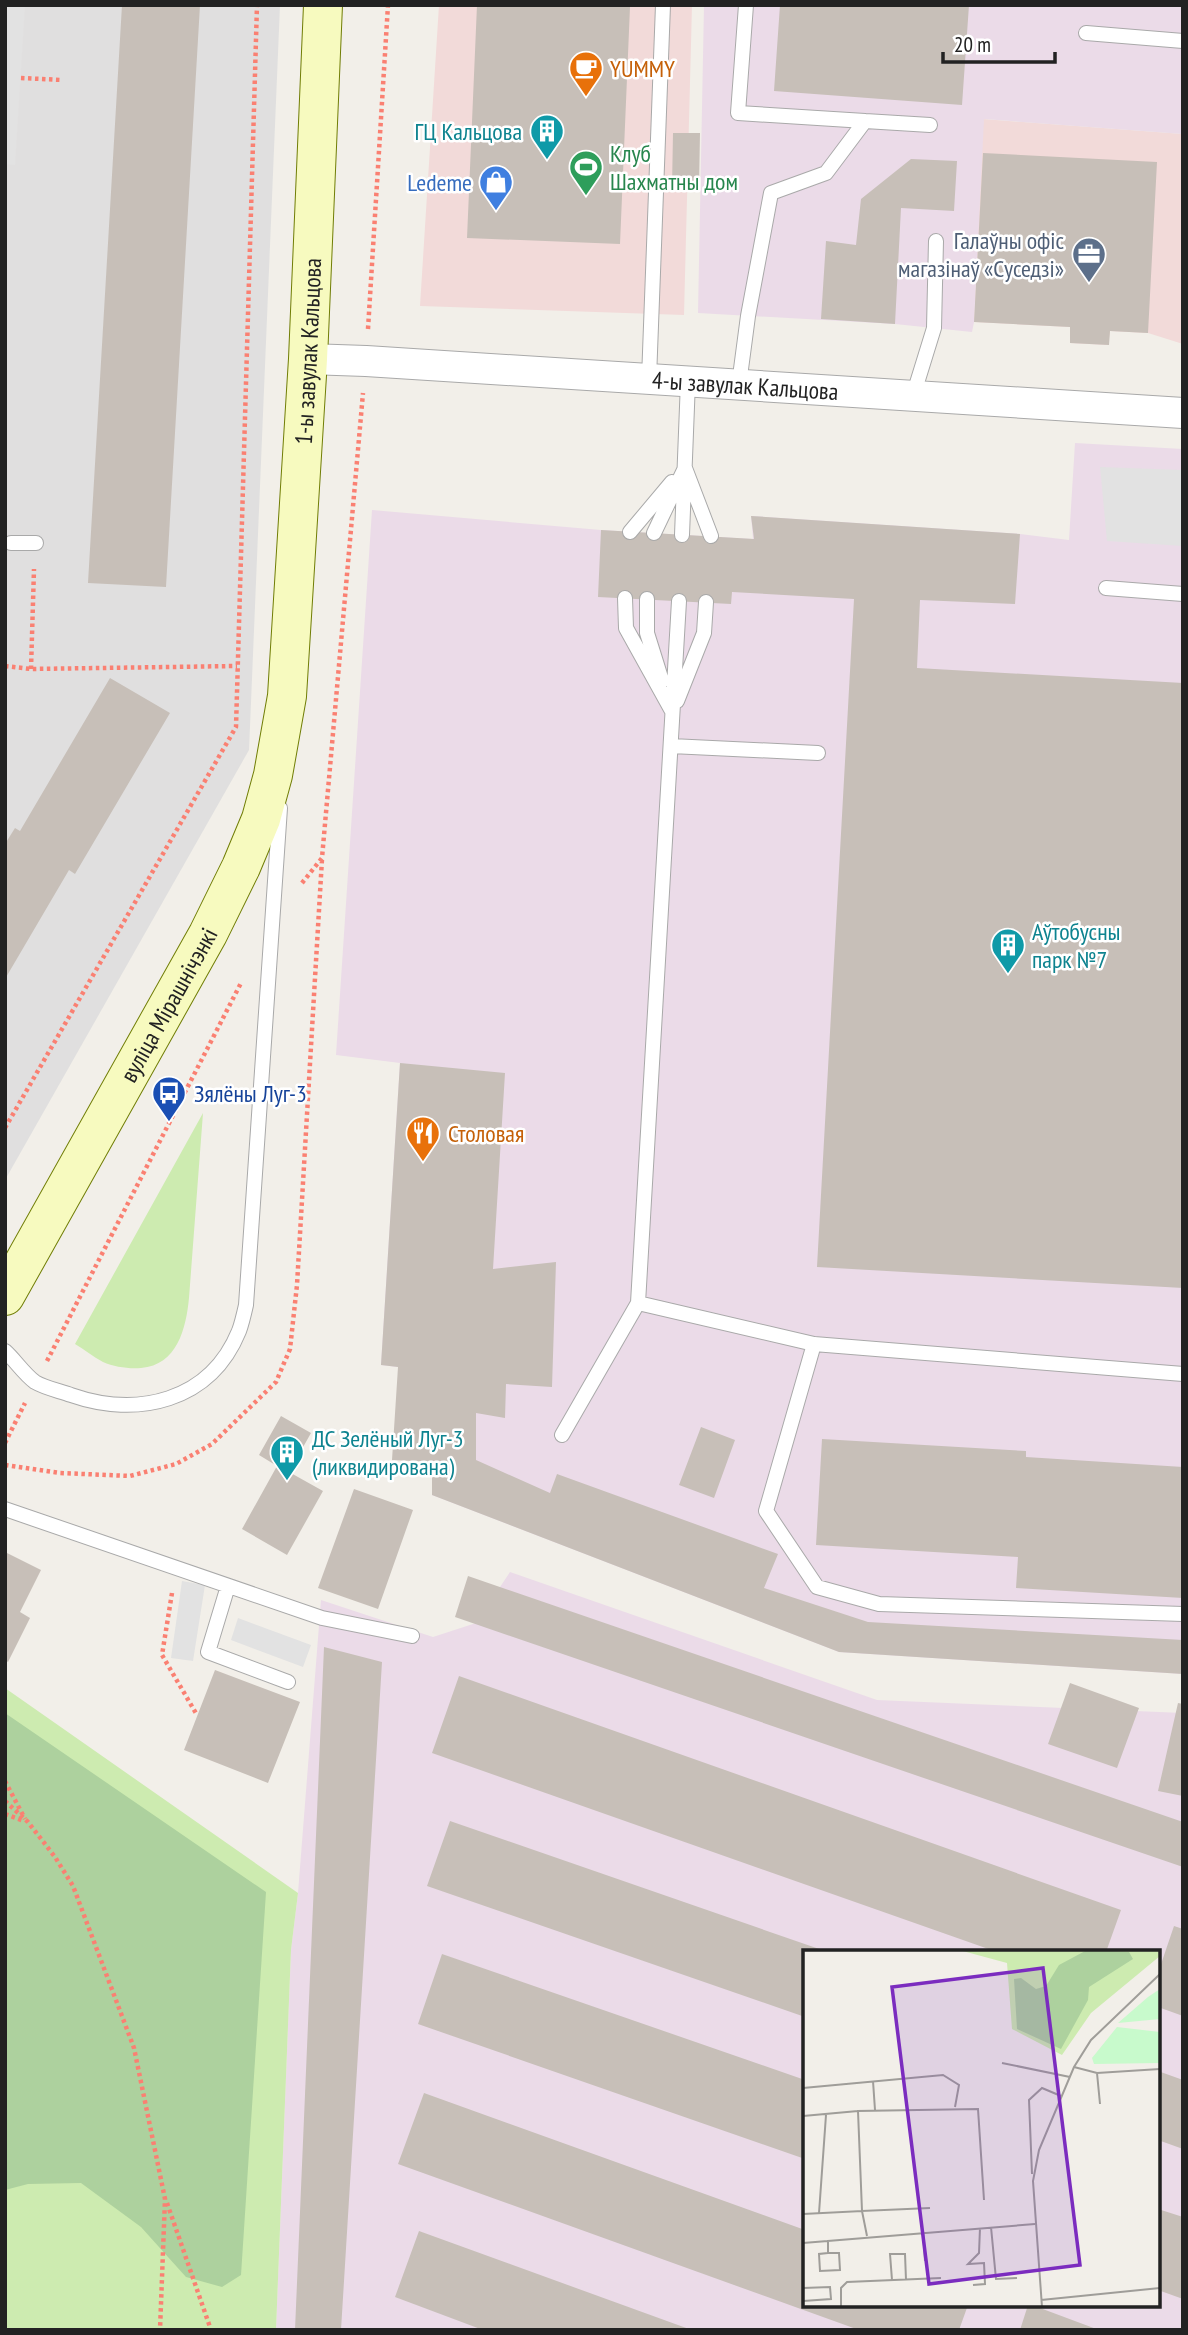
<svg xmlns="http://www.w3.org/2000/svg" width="1188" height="2335" font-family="'PT Sans Narrow',sans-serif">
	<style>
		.residential { fill: #e0dfdf }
		.commercial { fill: #f2dad9 }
		.industrial { fill: #ebdbe8; fill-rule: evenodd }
		.grass { fill: #cdebb0 }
		.forest { fill: #add19e }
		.parking { fill: #e2e2e2 }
		.building { fill: #c7bfb8 }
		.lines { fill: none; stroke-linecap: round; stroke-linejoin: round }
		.service-casing { stroke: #a9a9a9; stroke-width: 16 }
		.minor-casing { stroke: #a9a9a9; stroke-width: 32 }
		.secondary-casing { stroke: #707d05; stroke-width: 40 }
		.path { stroke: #fa8072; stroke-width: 4.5; stroke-dasharray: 3.5 3.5; stroke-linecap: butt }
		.service { stroke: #fff; stroke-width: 14 }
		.minor { stroke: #fff; stroke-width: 30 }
		.secondary { stroke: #f7fabf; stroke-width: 38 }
		.labels { text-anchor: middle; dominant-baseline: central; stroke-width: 5; stroke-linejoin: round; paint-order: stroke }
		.food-label { font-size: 24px; fill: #c56008; stroke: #fff; text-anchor: start }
		.culture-label { font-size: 24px; fill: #0d838f; stroke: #fff; text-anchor: start }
		.leisure-label { font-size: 24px; fill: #27864d; stroke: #fff; text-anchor: start }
		.shop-label { font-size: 24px; fill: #366cbe; stroke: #fff; text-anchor: end }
		.service-label { font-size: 24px; fill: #4e5e75; stroke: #fff; text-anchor: end }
		.street-label { font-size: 24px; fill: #222; stroke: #fff }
		.transit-label { font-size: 24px; fill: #164399; stroke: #fff; text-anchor: start }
		.inset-road { fill: none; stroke: #9f9d99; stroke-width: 2 }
		.view { fill: #7b2cbf; fill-opacity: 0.15; stroke: #7b2cbf; stroke-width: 3.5 }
		.inset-edge { fill: none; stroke: #222; stroke-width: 3.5 }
	</style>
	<rect width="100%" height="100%" fill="#f2efe9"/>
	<path class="residential" d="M5 5H280L249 750 5 1180Z"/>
	<path class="commercial" d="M439 5H692L684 315 420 306Z
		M983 119 1183 134V344L1148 333 1110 331 1108 345 1070 343V327L974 322Z"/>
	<path class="industrial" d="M704 5H1183V134L984 119 974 322 972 332 895 324 698 313Z
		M1075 443 1183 449V1674L839 1652 432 1495V1462L398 1367 381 1365 400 1063 336 1055 372 510 601 530 753 539 751 516 1020 534 1069 540Z
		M510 1572 877 1700 1183 1713V2330H276L291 1950 298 1893 321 1600 433 1637 476 1623ZM805 1952H1158V2305H805Z"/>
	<path class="grass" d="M203 1113 189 1298C186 1329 177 1365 141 1368 129 1369 114 1367 103 1362 93 1357 84 1349 75 1344Z
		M5 1688 298 1893 291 1950 276 2330H5Z"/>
	<path class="forest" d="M5 1713 266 1892 241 2275 222 2287 186 2277 141 2227 81 2183 28 2184 5 2190Z"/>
	<path class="parking" d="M5 5H25L15 165 5 164Z
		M1100 467 1183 470V546L1107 541Z
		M182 1581 205 1585 193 1661 171 1658Z
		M238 1618 311 1645 303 1667 231 1640Z"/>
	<path class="building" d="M122 5H200L166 587 88 583Z
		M477 5 630 7 620 244 467 238Z
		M780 5H969L962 105 774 91Z
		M673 133H700L699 187H672Z
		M983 153 1157 162 1148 333 1110 331 1109 345 1070 343V327L974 322Z
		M911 159 957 161 954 211 901 208 895 324 821 319 826 241 856 245 861 199Z
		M751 516 1020 534 1015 604 920 600 917 668 1183 683V1288L817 1267 854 599 732 592 731 604 598 597 601 530 754 539Z
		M110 678 170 713 75 874 69 870 5 979V844L15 828 20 831Z
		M400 1063 505 1073 493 1269 556 1262 552 1387 506 1384 505 1418 476 1413V1460L550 1493 557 1474 778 1554 764 1588 868 1622 1183 1640V1674L839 1652 432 1495V1462L392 1460 398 1367 381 1365Z
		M281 1416 311 1433 289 1472 323 1491 287 1555 242 1529 277 1466 259 1455Z
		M701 1427 735 1440 714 1498 679 1485Z
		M822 1439 1026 1451V1457L1183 1467V1598L1016 1588 1018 1557 816 1545Z
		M354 1489 413 1510 378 1609 318 1588Z
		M5 1552 41 1570 20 1612 30 1618 8 1662 5 1660Z
		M468 1576 1183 1822V1867L455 1617Z
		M324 1647 382 1662 341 2330H295Z
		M215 1670 300 1702 268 1783 184 1750Z
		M459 1676 1121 1910 1106 1952H997L432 1753Z
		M1070 1683 1139 1708 1117 1768 1048 1744Z
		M1178 1703 1183 1704V1796L1158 1791Z
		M450 1821 825 1951 805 1952V2017L427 1886Z
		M1174 1926 1183 1929V2016L1158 2007V1973Z
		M442 1954 805 2080V2159L418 2024Z
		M1158 2071 1183 2080V2149L1158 2140Z
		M424 2093 805 2230V2305H968L959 2330H859L398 2164Z
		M1158 2209 1183 2217V2299L1158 2290Z
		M419 2231 689 2329V2330H483L395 2297Z
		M1028 2305H1032L1099 2330H1020Z"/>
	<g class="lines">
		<g class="service-casing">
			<path id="service" d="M1086 33 1183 41
				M865 121 930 125
				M649 379 663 5
				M739 384 748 316 771 193 826 173 865 121 738 113 746 5
				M913 396 934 328 936 241
				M630 532 672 482
				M654 533 685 468 711 536
				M682 535 688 381
				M11 543H36
				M1106 588 1183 594
				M625 598 626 628 672 711
				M647 599V633L662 681
				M679 601 638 1303 814 1344 1183 1374
				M677 701 704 633 706 602
				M671 746 818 753
				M814 1344 766 1511 817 1587 879 1604 1183 1614
				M5 1351C15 1360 24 1374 35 1382 45 1388 60 1391 71 1395 137 1418 210 1402 239 1331 242 1323 244 1314 246 1305L280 808
				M562 1435 638 1303
				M5 1509 322 1618 412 1636
				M228 1586 208 1652 288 1682"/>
		</g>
		<g class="minor-casing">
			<g id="minor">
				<path id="s1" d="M308 359 366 361 1183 413"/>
			</g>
		</g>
		<g class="secondary-casing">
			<g id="secondary">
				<path id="s2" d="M5 1296 208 934 241 867 261 819 273 775 287 696 308 359 323 5"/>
			</g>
		</g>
		<path class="path" d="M21 78 62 80
			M368 329 388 5
			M5 666 31 669 237 666
			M31 669 34 569
			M302 883 322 858 363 393
			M5 1128 236 727 257 5
			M47 1361 241 983
			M5 1443 25 1403
			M5 1465 60 1473 130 1476 176 1464 212 1444 276 1382 290 1349 297 1285 322 859
			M172 1593 162 1655 197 1715
			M5 1781 25 1819
			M5 1801 28 1822 55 1857 73 1886 134 2048 165 2199 160 2330
			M5 1814 24 1821
			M167 2203 211 2330"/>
		<use href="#service" class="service"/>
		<use href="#minor" class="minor"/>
		<use href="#secondary" class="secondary"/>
	</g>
	<defs>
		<g id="cafe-pin" transform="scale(1.75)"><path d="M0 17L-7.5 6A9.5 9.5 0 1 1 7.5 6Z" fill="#e8710a" stroke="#fff"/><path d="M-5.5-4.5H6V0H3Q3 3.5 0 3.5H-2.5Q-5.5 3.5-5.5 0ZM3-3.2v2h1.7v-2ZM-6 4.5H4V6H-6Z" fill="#fff"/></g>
		<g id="building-pin" transform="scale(1.75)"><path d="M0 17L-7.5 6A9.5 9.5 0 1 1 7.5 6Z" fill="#0f9aa8" stroke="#fff"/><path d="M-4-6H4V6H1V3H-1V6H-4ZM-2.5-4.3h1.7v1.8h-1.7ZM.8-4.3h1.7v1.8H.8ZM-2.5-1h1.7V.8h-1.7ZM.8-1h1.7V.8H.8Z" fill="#fff"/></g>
		<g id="stadium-pin" transform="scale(1.75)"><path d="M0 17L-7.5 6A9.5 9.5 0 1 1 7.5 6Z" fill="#2e9e5b" stroke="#fff"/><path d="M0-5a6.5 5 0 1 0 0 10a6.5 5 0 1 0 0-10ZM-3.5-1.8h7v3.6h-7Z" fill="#fff"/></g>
		<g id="shop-pin" transform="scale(1.75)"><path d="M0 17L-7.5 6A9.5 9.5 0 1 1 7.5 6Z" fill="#3f7fe0" stroke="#fff"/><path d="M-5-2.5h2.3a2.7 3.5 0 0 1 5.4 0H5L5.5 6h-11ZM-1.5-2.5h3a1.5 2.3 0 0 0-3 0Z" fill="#fff"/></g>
		<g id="office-pin" transform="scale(1.75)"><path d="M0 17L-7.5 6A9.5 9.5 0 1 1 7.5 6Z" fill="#5c6f8a" stroke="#fff"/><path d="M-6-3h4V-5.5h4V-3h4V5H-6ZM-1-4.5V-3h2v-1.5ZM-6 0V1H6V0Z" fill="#fff"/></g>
		<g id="bus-pin" transform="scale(1.75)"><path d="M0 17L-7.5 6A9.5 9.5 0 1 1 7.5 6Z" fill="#1a4fb4" stroke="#fff"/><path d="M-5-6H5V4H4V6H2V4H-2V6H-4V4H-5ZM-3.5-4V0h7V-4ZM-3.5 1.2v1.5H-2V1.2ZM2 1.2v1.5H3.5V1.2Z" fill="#fff"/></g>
		<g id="restaurant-pin" transform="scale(1.75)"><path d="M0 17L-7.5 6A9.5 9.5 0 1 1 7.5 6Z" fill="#e8710a" stroke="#fff"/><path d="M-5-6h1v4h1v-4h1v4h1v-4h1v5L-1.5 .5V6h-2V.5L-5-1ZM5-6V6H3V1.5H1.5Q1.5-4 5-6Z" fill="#fff"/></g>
	</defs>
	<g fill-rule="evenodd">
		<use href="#cafe-pin" x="586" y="68"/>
		<use href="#building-pin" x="547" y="131"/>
		<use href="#stadium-pin" x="586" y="167"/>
		<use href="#shop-pin" x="496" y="182"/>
		<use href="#office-pin" x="1089" y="254"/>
		<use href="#building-pin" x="1008" y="945"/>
		<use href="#bus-pin" x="169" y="1093"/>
		<use href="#restaurant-pin" x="423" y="1133"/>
		<use href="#building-pin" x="287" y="1452"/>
	</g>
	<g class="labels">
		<g class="food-label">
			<text x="610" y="68">YUMMY</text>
			<text x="448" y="1133">Столовая</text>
		</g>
		<g class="culture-label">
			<text x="522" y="131" text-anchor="end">ГЦ Кальцова</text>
			<text x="1032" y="931">Аўтобусны<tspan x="1032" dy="28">парк №7</tspan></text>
			<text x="312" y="1438">ДС Зелёный Луг-3<tspan x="312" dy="28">(ликвидирована)</tspan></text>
		</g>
		<g class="leisure-label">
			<text x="610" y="153">Клуб<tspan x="610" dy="28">Шахматны дом</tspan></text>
		</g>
		<g class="shop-label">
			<text x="472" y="182">Ledeme</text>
		</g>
		<g class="service-label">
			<text x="1064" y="240">Галаўны офіс<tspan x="1064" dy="28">магазінаў «Суседзі»</tspan></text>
		</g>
		<g class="street-label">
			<text stroke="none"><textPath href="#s2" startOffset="1013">1-ы завулак Кальцова</textPath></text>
			<text stroke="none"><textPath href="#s1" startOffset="438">4-ы завулак Кальцова</textPath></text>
			<text stroke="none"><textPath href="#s2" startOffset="334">вуліца Мірашнічэнкі</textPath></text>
		</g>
		<g class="transit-label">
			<text x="194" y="1093">Зялёны Луг-3</text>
		</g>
	</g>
	<g transform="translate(803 1950)">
		<rect width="357" height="357" fill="#f2efe9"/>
		<path d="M156 0H357V6L288 63 259 105 209 79 204 13Z" fill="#cdebb0"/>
		<path d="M284 0 326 2 330 9 286 37 285 50 258 99 214 79 211 29 218 28 233 39 243 36 256 15Z" fill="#add19e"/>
		<path d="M357 39V69L315 73 345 47ZM314 77 357 82V113L291 114 289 108Z" fill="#c8facc"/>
		<path class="inset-road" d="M199 113 267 127M271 117 294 123 357 119M294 123 297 154M70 131 72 160M0 138 140 125 156 135 152 157M0 166 55 161M229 224 226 150 239 138 258 146M127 258 59 261 55 161 175 159 181 250M16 263 23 165M0 264 59 261 64 286M188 277 193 329 214 328M120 281 122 311M25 290V303H36L37 320 17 321 16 304 25 303M0 293 232 274M89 330 87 304H102L103 330M170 335 182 334 181 313 165 314 176 303 177 278M0 338 27 337 28 349 0 351M238 350 357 338M38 357V338L44 332 138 328M239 357 230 231 236 200 271 117 288 90 357 24"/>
		<path class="view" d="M240 18 277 315 126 334 89 37Z"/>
		<rect width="357" height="357" class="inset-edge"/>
	</g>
	<rect width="1188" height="2335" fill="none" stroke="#222222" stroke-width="14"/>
	<path d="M943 52v10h112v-10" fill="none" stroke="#222222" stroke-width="3.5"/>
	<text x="954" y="52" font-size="21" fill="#222222" stroke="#ffffff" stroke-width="5" paint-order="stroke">20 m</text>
</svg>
